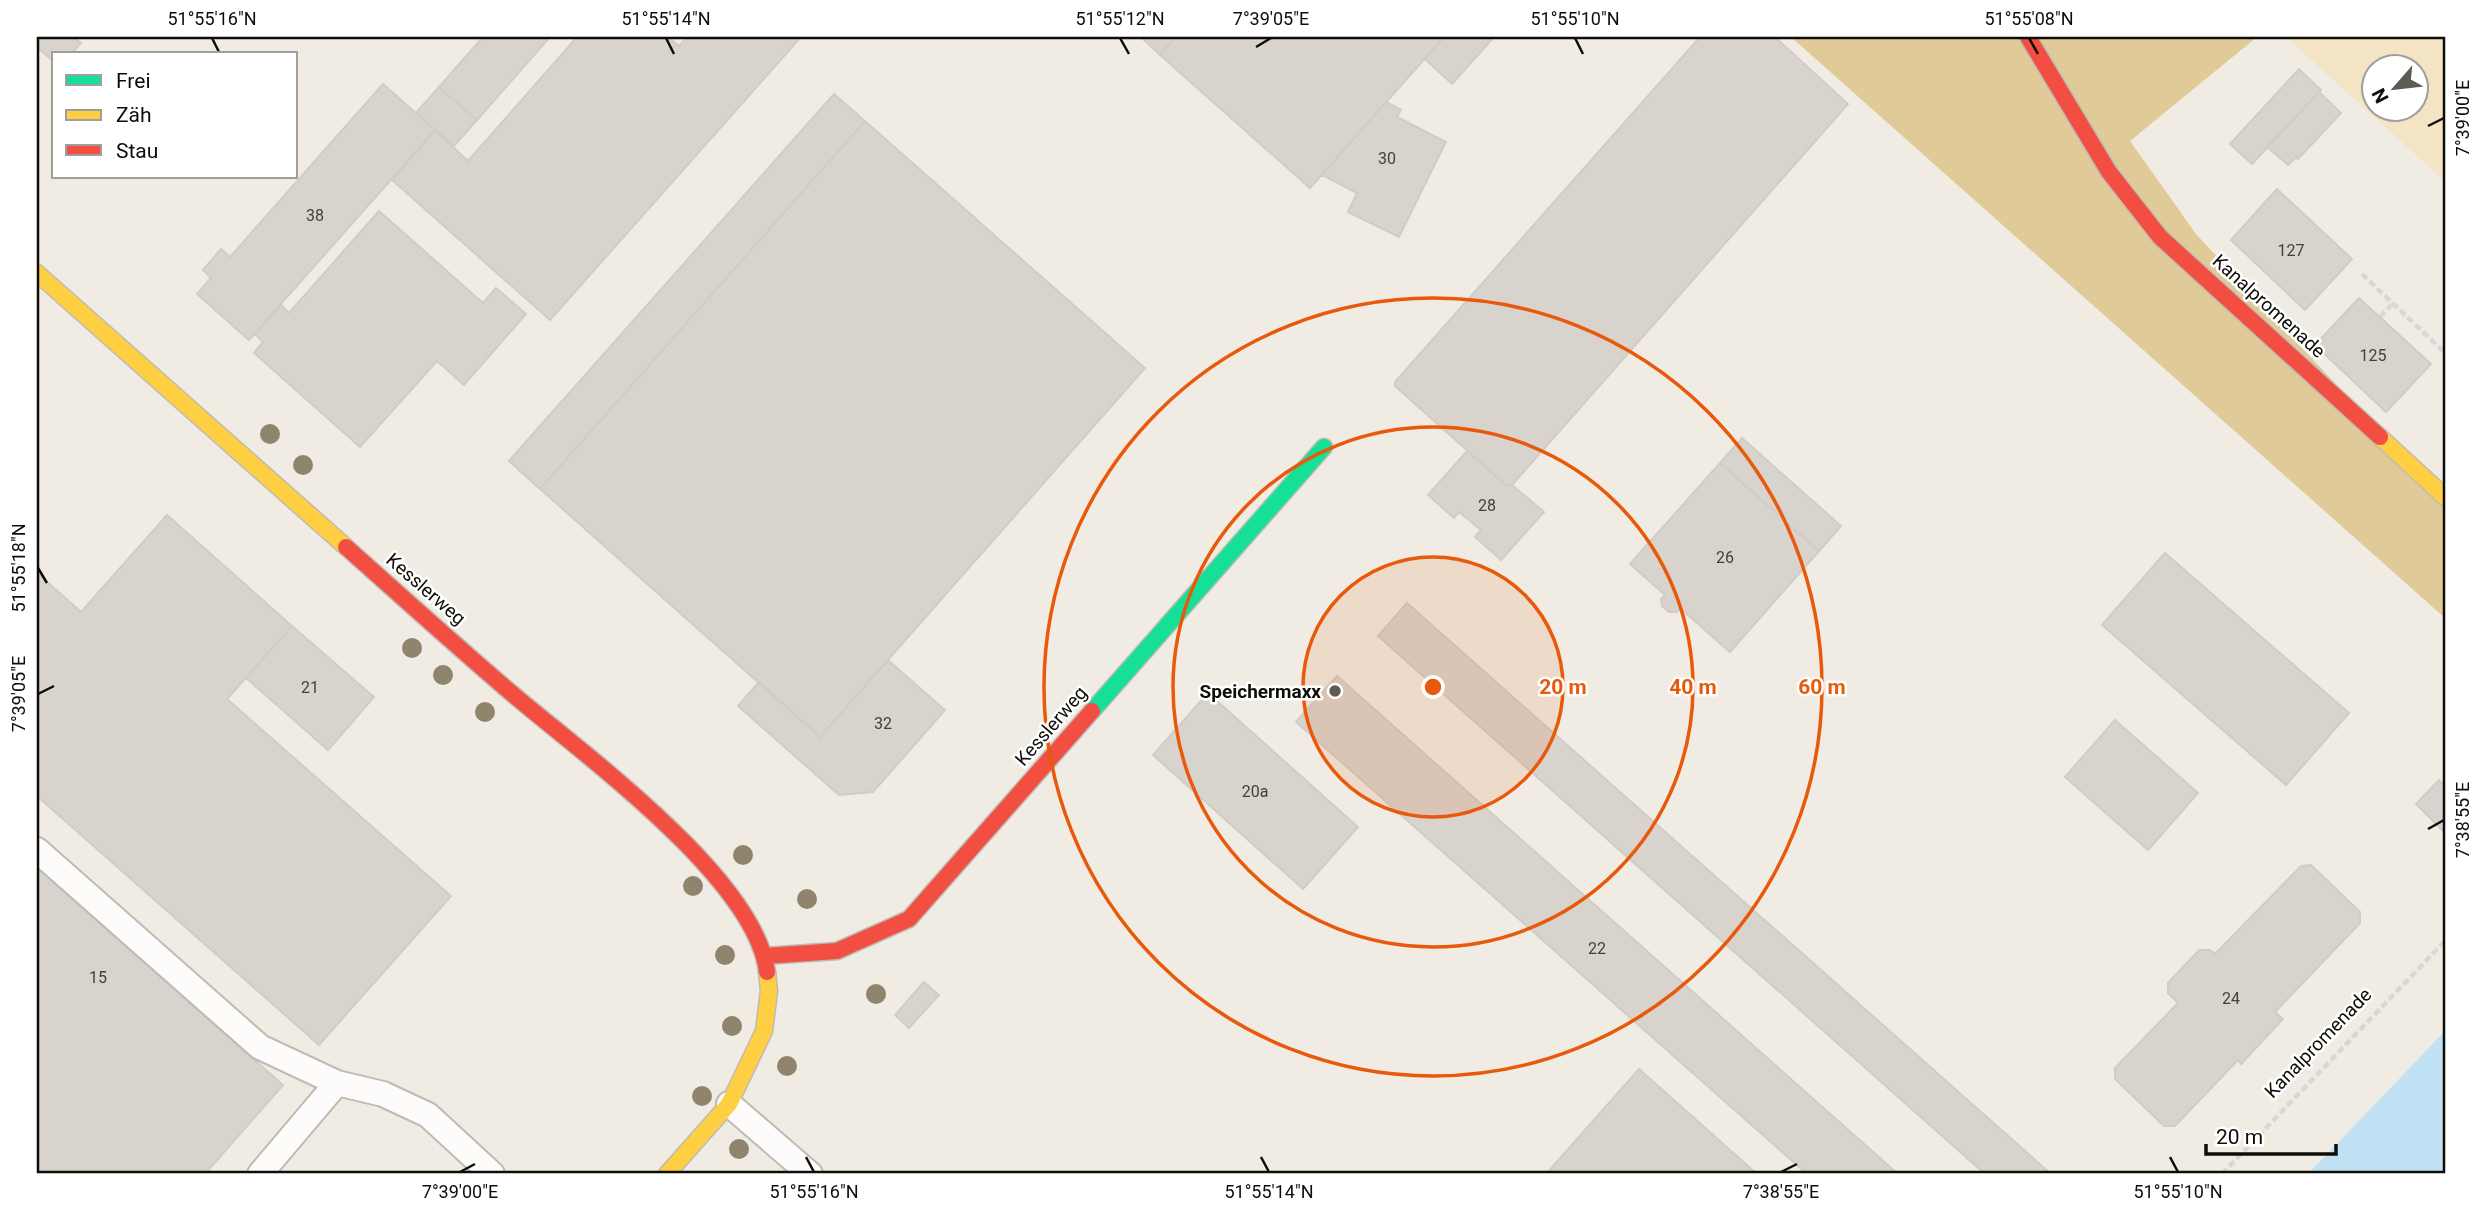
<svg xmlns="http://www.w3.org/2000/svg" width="2482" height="1211" font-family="Roboto,sans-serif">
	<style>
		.green { fill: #f3e4c3; fill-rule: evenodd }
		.forest { fill: #e0ca98 }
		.water { fill: #c1e2f4 }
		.building { fill: #d8d3cd; stroke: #d1ccc5; stroke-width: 2 }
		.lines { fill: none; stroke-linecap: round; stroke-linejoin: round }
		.lane-casing { stroke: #bebbb4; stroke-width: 28 }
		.fast-casing { stroke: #bebbb4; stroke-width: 19 }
		.slow-casing { stroke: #bebbb4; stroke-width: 19 }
		.jam-casing { stroke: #bebbb4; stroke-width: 19 }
		.path { stroke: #d8d7d4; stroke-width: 4.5; stroke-dasharray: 7 3.5; stroke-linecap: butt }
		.lane { stroke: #fdfcfb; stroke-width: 24 }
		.fast { stroke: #16e098; stroke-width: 16 }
		.slow { stroke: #ffcf43; stroke-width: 16 }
		.jam { stroke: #f24e42; stroke-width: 16 }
		.tree { fill: #8f856d }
		.ticks { fill: none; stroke: #0f0d07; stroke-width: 2.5 }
		.ring { fill: none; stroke: #e8590c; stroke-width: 3.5 }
		.poi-dot { fill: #5e5b54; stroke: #fff; stroke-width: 2.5 }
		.labels { text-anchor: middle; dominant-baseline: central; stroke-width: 5; stroke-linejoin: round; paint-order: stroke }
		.number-label { font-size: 16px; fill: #43403a }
		.street-label { font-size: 19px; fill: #0f0d07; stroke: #fff }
		.poi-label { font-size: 19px; font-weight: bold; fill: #0f0d07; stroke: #fff; text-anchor: end }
		.centre { fill: #e8590c; stroke: #fff; stroke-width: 3.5 }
		.ring-label { font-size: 21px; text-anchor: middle; font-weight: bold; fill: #e8590c; stroke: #fff; stroke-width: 5; stroke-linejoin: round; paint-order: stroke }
		.neatline { fill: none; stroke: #0f0d07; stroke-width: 2.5 }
		.ticks-label { font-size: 18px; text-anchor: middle; fill: #0f0d07 }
	</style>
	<rect width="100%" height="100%" fill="#f0ece3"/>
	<path class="green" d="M2286 37H2445V181ZM2374 66H2416V108H2374Z"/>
	<path class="forest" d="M1791 37H2257L2130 141 2196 234 2345 394 2445 484V618Z"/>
	<path class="water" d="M2445 1031V1174H2308Z"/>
	<path class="building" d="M37 37H73L81 43 71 54H54V62L37 47Z
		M483 37H550L477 120 439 87Z
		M577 37H668L679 46 687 37H801L550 320 392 180 435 130 468 161Z
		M1141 37H1176L1160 55Z
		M1176 37H1444L1310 188 1160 55Z
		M1444 37H1494L1452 84 1425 59Z
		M1700 37H1775L1848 104 1512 485 1507 486 1395 386V382Z
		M2299 69 2321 90 2252 164 2230 144Z
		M383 84 435 130 249 340 197 294 211 278 203 270 221 249 230 257Z
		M439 87 477 120 454 146 416 113Z
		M2319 92 2341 113 2298 159 2296 157 2288 165 2267 147Z
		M834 94 865 121 540 489 509 461Z
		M1386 102 1401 110 1397 117 1446 142 1399 237 1348 212 1357 193 1322 175Z
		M865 121 1145 368 820 737 540 489Z
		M2277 189 2352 259 2305 310 2231 240Z
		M379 211 483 303 496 288 526 314 464 385 437 361 360 447 254 353 263 342 255 334 281 305 289 313Z
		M2359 298 2431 364 2386 412 2315 345Z
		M1742 438 1841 526 1819 551 1720 463Z
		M1467 451 1507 486 1512 485 1544 512 1501 560 1475 537 1481 530 1459 512 1454 518 1428 495Z
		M1720 463 1819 551 1730 652 1680 608 1677 612H1669L1662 606 1661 599 1665 595 1630 564Z
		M167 515 292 626 227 699 451 896 319 1045 37 796V573L81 612Z
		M2165 553 2349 713 2286 785 2102 625Z
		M1407 603 2051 1174H1985L1378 636Z
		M292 626 374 697 328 750 246 678Z
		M888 660 945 710 873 792 839 795 738 706 759 682 820 737Z
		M1337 676 1898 1174H1807L1296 722Z
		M1208 693 1358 827 1303 889 1153 755Z
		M2115 720 2198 793 2148 850 2065 777Z
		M2439 780 2445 786V833L2416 804Z
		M2311 865 2360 912V923L2275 1012 2283 1019 2241 1064 2238 1060 2175 1126H2164L2115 1079V1068L2178 1003 2168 993V983L2199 950H2210L2215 954 2301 866Z
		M37 868 283 1085 205 1174H37Z
		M924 982 939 995 909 1028 895 1015Z
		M1639 1069 1757 1174H1546Z"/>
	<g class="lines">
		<g class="lane-casing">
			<path id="lane" d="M37 850 260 1047 337 1083 383 1094 428 1115 492 1174
				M729 1104 810 1174
				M260 1174 337 1083"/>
		</g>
		<g class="fast-casing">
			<path id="fast" d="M1092 711 1324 447"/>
		</g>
		<g class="slow-casing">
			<path id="slow" d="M37 273 346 547
				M2380 437 2445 497
				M667 1174 729 1104 764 1031 769 991 767 972"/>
		</g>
		<g class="jam-casing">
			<path id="jam" d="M2028 37 2109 172 2160 237 2380 437
				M346 547C400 595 454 644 509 691 580 752 756 878 767 972
				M765 956 837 951 909 919 1092 711"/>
		</g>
		<path class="path" d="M2362 274 2443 351
			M2380 317 2393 303
			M2222 1174 2445 941"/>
		<use href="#lane" class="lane"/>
		<use href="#fast" class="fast"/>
		<use href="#slow" class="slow"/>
		<use href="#jam" class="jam"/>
	</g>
	<g class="tree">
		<circle cx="270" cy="434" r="10"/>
		<circle cx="303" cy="465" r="10"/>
		<circle cx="412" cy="648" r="10"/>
		<circle cx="443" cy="675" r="10"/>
		<circle cx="485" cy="712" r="10"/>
		<circle cx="743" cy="855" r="10"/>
		<circle cx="693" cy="886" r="10"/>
		<circle cx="807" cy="899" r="10"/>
		<circle cx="725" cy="955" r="10"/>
		<circle cx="876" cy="994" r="10"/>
		<circle cx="732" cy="1026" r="10"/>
		<circle cx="787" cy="1066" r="10"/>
		<circle cx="702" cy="1096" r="10"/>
		<circle cx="739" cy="1149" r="10"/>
	</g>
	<path class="ticks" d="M212 38 220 54M666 38 674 54M1120 38 1129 54M1575 38 1583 54M2029 38 2038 54M1256 47 1271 38M2428 126 2444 118M38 568 47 583M38 694 54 686M2428 829 2444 820M806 1157 814 1172M1261 1157 1269 1172M2170 1157 2178 1172M460 1172 475 1164M1781 1172 1797 1164"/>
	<circle cx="1433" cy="687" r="130" fill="#e8590c" fill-opacity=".12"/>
	<g class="ring">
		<circle cx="1433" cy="687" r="130"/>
		<circle cx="1433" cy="687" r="260"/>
		<circle cx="1433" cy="687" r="389"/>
	</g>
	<circle class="poi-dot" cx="1335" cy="691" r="7"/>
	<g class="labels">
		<g class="number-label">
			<text x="1387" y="158">30</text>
			<text x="315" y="215">38</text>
			<text x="2291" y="250">127</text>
			<text x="2373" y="355">125</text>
			<text x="1487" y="505">28</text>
			<text x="1725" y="557">26</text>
			<text x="310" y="687">21</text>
			<text x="883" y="723">32</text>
			<text x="1255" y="791">20a</text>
			<text x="1597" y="948">22</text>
			<text x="98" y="977">15</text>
			<text x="2231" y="998">24</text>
		</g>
		<g class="street-label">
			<text transform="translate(2269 306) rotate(42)">Kanalpromenade</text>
			<text transform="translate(426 589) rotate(41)">Kesslerweg</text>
			<text transform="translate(1051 726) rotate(-49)">Kesslerweg</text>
			<text transform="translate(2318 1043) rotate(-46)">Kanalpromenade</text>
		</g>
		<g class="poi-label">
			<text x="1321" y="691">Speichermaxx</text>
		</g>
	</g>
	<circle cx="1433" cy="687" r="10" class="centre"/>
	<g class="ring-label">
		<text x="1563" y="694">20 m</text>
		<text x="1693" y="694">40 m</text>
		<text x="1822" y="694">60 m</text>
	</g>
	<rect width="2482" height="1211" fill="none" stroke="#ffffff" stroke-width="77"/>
	<rect x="52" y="52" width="245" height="126" fill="#ffffff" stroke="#9f9e9c" stroke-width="2"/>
	<rect x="66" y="75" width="35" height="10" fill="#16e098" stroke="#9f9e9c" stroke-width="2"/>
	<text x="116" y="88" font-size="21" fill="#0f0d07">Frei</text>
	<rect x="66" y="110" width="35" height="10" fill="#ffcf43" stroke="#9f9e9c" stroke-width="2"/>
	<text x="116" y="122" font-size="21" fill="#0f0d07">Zäh</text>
	<rect x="66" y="145" width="35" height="10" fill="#f24e42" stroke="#9f9e9c" stroke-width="2"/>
	<text x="116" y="158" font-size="21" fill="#0f0d07">Stau</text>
	<g transform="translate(2395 88) rotate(242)"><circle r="33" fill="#ffffff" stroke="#9f9e9c" stroke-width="2"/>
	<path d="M0-5L12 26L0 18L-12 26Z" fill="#5e5b54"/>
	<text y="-10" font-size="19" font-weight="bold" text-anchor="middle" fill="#0f0d07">N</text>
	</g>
	<path d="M2206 1144v10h130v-10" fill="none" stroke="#0f0d07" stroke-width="3.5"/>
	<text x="2216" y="1144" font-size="21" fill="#0f0d07" stroke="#ffffff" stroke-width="5" paint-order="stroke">20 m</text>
	<rect x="38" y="38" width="2406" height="1134" class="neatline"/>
	<g class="ticks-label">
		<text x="212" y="25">51°55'16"N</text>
		<text x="666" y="25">51°55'14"N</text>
		<text x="1120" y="25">51°55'12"N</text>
		<text x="1271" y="25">7°39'05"E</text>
		<text x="1575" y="25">51°55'10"N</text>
		<text x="2029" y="25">51°55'08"N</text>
		<text transform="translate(2463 118) rotate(-90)" y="6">7°39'00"E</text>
		<text transform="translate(19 568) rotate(-90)" y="6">51°55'18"N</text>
		<text transform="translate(19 694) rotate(-90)" y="6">7°39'05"E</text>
		<text transform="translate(2463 820) rotate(-90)" y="6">7°38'55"E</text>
		<text x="460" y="1198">7°39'00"E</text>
		<text x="814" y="1198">51°55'16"N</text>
		<text x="1269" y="1198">51°55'14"N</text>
		<text x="1781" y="1198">7°38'55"E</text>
		<text x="2178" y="1198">51°55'10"N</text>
	</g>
</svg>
